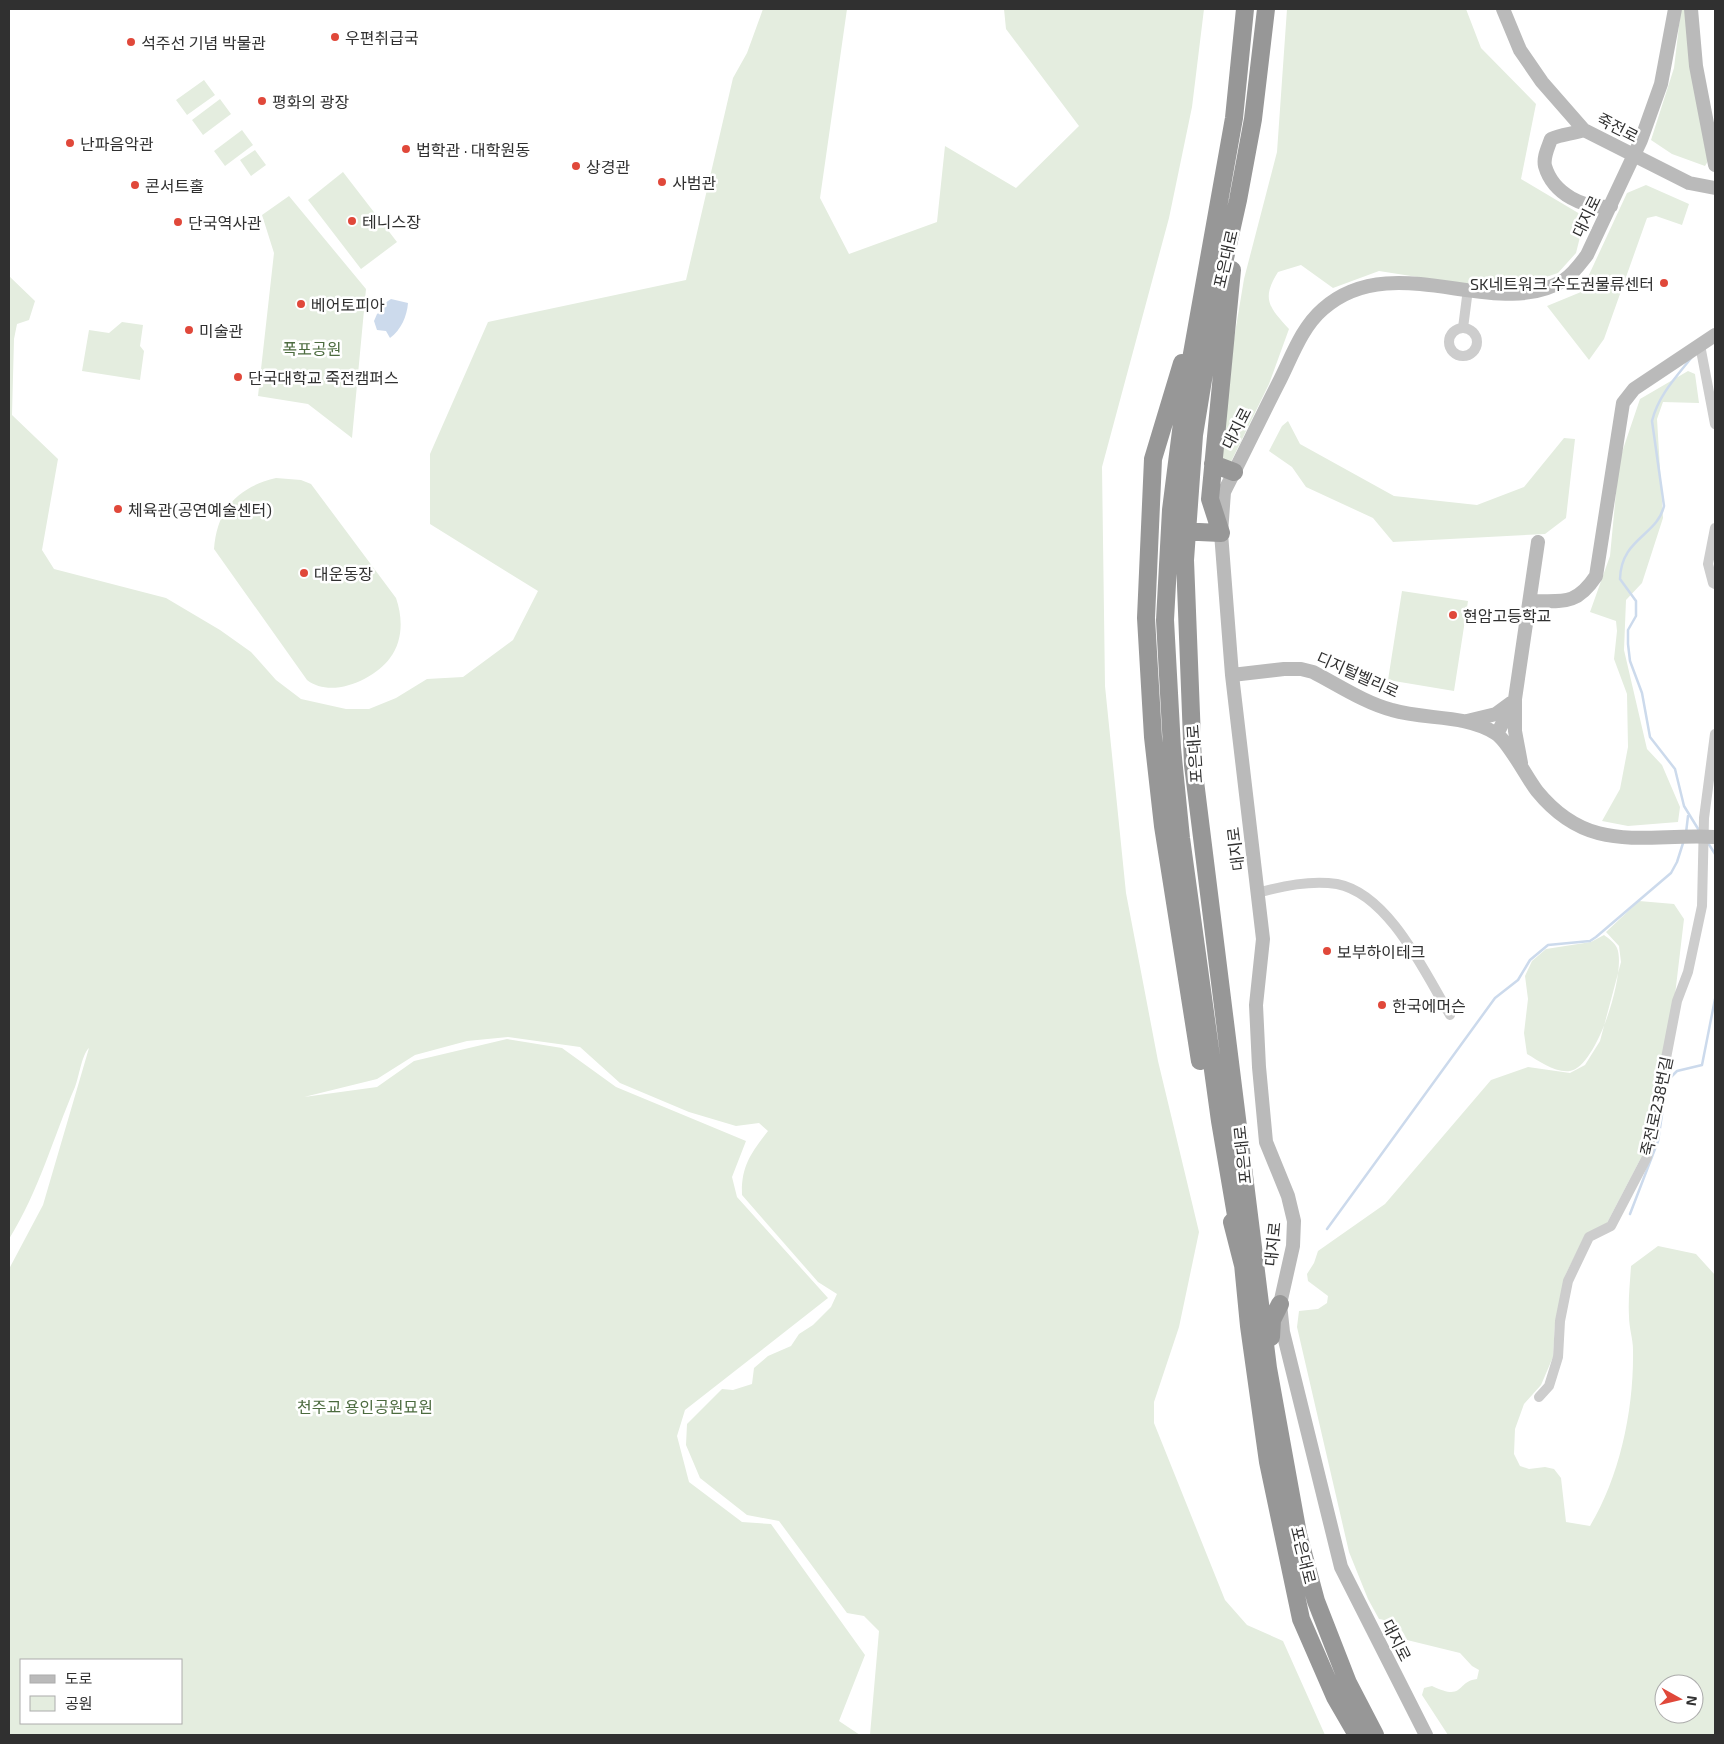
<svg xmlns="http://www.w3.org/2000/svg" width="1724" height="1744" font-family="'Exo 2','Noto Sans KR',sans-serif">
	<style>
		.green { fill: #e4eddf; fill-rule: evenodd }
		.water { fill: #ccdaec }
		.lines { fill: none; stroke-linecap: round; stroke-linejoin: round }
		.stream { stroke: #ccdaec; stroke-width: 2.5 }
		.street { stroke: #cdcdcd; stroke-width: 10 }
		.secondary { stroke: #bababa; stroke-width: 14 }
		.highway { stroke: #979797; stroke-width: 18 }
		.poi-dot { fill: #e0483a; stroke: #fff; stroke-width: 2 }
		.labels { text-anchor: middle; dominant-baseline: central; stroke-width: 5; stroke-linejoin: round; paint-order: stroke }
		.poi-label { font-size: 16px; fill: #303030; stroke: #fff; text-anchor: start }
		.street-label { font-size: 16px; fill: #303030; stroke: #fff }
		.park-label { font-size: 16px; fill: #4c6b3f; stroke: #fff }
	</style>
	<rect width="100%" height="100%" fill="#fff"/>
	<path class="green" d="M763 9H847L820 198 849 254 937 222 945 146 1016 188 1079 126 1006 29 1004 9H1204L1192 107 1169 218 1102 467 1105 686 1126 893 1158 1061 1199 1232 1179 1327 1154 1402V1423L1225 1600 1247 1625 1283 1641 1325 1735H870L879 1631 864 1616 847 1613 779 1521 747 1515 700 1478 686 1445 687 1424 722 1389 733 1390 752 1384 754 1368 768 1356 791 1346 799 1334 813 1325 831 1307 837 1294 818 1282 742 1195C741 1166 751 1153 768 1131L759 1123 736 1126 689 1112 620 1083 580 1047 508 1037 467 1041 415 1055 377 1079 304 1097 377 1087 414 1061 507 1039 562 1048 616 1087 746 1141 732 1177 737 1197 828 1298 685 1410 677 1436 689 1482 742 1522 771 1524 865 1655 839 1721 860 1735H9V1269L43 1205 89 1048C82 1054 79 1077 75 1087 53 1138 39 1191 9 1239V276L35 301 29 320 17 324 14 339 12 415 58 459 42 550 54 569 166 598 220 630 251 652 276 680 301 699 346 709H369L396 698 427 679 463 677 513 640 538 591 430 524V454L488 322 686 280 733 78 747 53ZM21 1660H181V1723H21Z
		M1287 9H1466L1481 48 1536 104 1521 179 1585 217 1576 253 1558 273 1528 283H1456L1379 271 1333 288 1301 265 1278 272C1261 299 1269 307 1289 329L1269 384 1229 466 1220 462 1227 381 1244 279 1277 152Z
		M1681 9H1685L1708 161 1705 166 1672 154 1651 140 1674 68Z
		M204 80 215 95 187 115 176 100Z
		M220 99 231 114 203 135 192 120Z
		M242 130 253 145 225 166 214 151Z
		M255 150 266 165 251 176 240 160Z
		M343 172 397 242 361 269 308 200Z
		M1646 185 1689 204 1682 225 1656 216 1647 218 1604 339 1589 360 1547 306 1581 292 1627 193Z
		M289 196 366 289 352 438 308 404 258 396 274 253 262 215Z
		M122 322 143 325 140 346 144 351 140 380 82 371 89 330 109 333Z
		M1688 371 1695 374 1699 403 1663 402 1657 419 1663 518 1642 583 1626 600 1624 650 1647 749 1662 765 1680 807 1678 822 1628 826 1602 821 1620 789 1628 747 1627 694 1614 659 1617 631 1616 621 1590 612 1610 556 1619 461 1640 399Z
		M1288 421 1300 444 1394 496 1477 505 1524 487 1564 438 1575 439 1566 518 1545 534 1393 542 1373 518 1306 487 1292 467 1269 451 1282 426Z
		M276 478 301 480 311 484 396 598C403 618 403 641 390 658 374 680 331 699 307 680L214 549C217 509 238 487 276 478Z
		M1402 591 1468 601 1454 691 1388 680Z
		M1639 901 1674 904 1684 919 1675 995 1643 1154 1607 1223 1585 1235 1565 1276 1555 1323 1553 1357 1541 1385 1524 1404 1515 1429 1514 1454 1520 1466 1529 1469 1545 1467 1554 1469 1561 1478 1566 1522 1590 1526C1620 1476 1634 1409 1633 1350 1633 1339 1629 1328 1629 1316 1628 1300 1630 1283 1631 1266L1658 1246 1696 1254 1715 1275V1735H1448L1422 1695 1424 1688 1432 1686C1465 1702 1456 1681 1477 1679L1479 1670 1472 1666 1460 1653 1407 1640C1401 1626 1395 1622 1379 1619L1368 1599 1349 1552 1297 1327 1299 1311 1318 1309 1327 1303 1328 1296 1308 1281 1307 1274 1314 1263 1318 1251 1385 1204 1491 1080 1528 1067 1570 1073 1585 1065 1600 1041 1621 962 1619 946 1606 932ZM1664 1684H1694V1714H1664Z
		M1604 935C1608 938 1615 943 1617 948 1627 971 1597 1067 1570 1071 1555 1073 1539 1061 1527 1054L1524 1033 1528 999 1525 976 1532 961 1546 949 1591 942Z"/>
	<path class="water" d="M391 299 408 303C407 316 401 330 390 338L386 331 377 330 374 321 377 314 383 310 382 305Z"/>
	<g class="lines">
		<path class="stream" d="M1692 357C1676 377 1658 396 1652 421L1664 506C1657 536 1621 538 1620 579L1636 601V616L1628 630V644L1630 661 1642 693 1650 737 1675 769 1684 806 1700 832
			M1686 833 1688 816
			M1708 843 1715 854
			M1630 1214 1658 1141 1667 1081 1677 1071 1702 1065 1715 999
			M1327 1229 1495 998 1518 980 1530 960 1548 945 1590 941 1596 937 1671 873 1677 862 1684 840"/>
		<path class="street" d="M1449 342a14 14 0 1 1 28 0a14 14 0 1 1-28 0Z
			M1463 328 1468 289
			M1700 345 1715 424
			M1715 528 1708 564 1713 583 1715 584
			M1257 893C1283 886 1310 880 1337 884 1389 894 1425 973 1450 1015
			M1539 1397 1549 1386 1558 1357 1560 1321 1568 1281 1589 1237 1611 1226 1647 1157 1677 1001 1688 972 1702 906 1704 818 1715 734"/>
		<path class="secondary" d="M1503 9 1520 50 1542 82 1584 130 1689 183 1715 188
			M1691 9 1696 66 1715 165
			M1584 130C1573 134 1562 134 1551 139 1548 148 1543 157 1545 166 1553 194 1585 210 1611 206
			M1530 601C1563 601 1576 606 1596 576L1623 403 1634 389 1715 335
			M1232 675 1284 669H1301L1313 672C1338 685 1365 703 1392 710 1425 720 1464 714 1495 733 1508 740 1526 777 1537 791 1590 856 1644 833 1715 837
			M1515 700V731L1521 763
			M1467 721 1496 714 1511 703
			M1497 734 1515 699 1538 542
			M1426 1735 1341 1567 1283 1332 1280 1304 1293 1246 1294 1221 1288 1196 1266 1142 1259 1067 1256 1005 1263 939 1232 675 1221 533 1224 492C1243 455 1261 417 1280 380 1292 356 1302 327 1323 309 1394 246 1496 323 1564 280 1574 273 1580 264 1587 255L1641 140 1661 84 1675 9"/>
		<path class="highway" d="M1266 9 1253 119 1238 200 1217 294 1194 435 1185 560 1193 765 1268 1368 1298 1534 1316 1601 1348 1683 1375 1735
			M1182 363 1153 459 1146 618 1153 737 1163 826 1200 1061
			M1213 464 1234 472
			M1177 531 1221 533 1210 499 1232 270
			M1232 1222 1244 1269
			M1239 1233 1220 1121 1181 838 1172 748 1165 620 1171 510 1188 376 1234 118 1245 9
			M1243 1264 1249 1326 1268 1462 1301 1619 1335 1697 1357 1735
			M1271 1337 1272 1320 1280 1304"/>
	</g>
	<g class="poi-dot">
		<circle cx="335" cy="37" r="5"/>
		<circle cx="131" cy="42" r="5"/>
		<circle cx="262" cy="101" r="5"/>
		<circle cx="70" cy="143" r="5"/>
		<circle cx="406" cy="149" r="5"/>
		<circle cx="576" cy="166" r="5"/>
		<circle cx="662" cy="182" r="5"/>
		<circle cx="135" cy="185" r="5"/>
		<circle cx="352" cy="221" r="5"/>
		<circle cx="178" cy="222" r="5"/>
		<circle cx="1664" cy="283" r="5"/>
		<circle cx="301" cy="304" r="5"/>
		<circle cx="189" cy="330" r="5"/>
		<circle cx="238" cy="377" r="5"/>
		<circle cx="118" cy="509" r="5"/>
		<circle cx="304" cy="573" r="5"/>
		<circle cx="1453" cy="615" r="5"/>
		<circle cx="1327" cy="951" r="5"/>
		<circle cx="1382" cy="1005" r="5"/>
	</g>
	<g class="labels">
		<g class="poi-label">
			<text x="345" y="37">우편취급국</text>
			<text x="141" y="42">석주선 기념 박물관</text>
			<text x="272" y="101">평화의 광장</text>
			<text x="80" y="143">난파음악관</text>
			<text x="416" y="149">법학관 · 대학원동</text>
			<text x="586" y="166">상경관</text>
			<text x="672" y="182">사범관</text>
			<text x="145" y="185">콘서트홀</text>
			<text x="362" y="221">테니스장</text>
			<text x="188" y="222">단국역사관</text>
			<text x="1654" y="283" text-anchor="end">SK네트워크 수도권물류센터</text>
			<text x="311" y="304">베어토피아</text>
			<text x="199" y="330">미술관</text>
			<text x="248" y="377">단국대학교 죽전캠퍼스</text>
			<text x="128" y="509">체육관(공연예술센터)</text>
			<text x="314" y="573">대운동장</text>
			<text x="1463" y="615">현암고등학교</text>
			<text x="1337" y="951">보부하이테크</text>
			<text x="1392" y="1005">한국에머슨</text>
		</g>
		<g class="street-label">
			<text transform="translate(1618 127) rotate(27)">죽전로</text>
			<text transform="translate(1586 216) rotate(-64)">대지로</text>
			<text transform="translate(1225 259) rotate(-77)">포은대로</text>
			<text transform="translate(1236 428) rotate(-63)">대지로</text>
			<text transform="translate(1358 674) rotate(24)">디지털벨리로</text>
			<text transform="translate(1194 754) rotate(-94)">포은대로</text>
			<text transform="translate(1235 849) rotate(-97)">대지로</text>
			<text transform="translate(1656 1106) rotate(-78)">죽전로238번길</text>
			<text transform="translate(1242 1155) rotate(-96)">포은대로</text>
			<text transform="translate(1272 1244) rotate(-84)">대지로</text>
			<text transform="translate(1304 1555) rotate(76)">포은대로</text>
			<text transform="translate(1397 1640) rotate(63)">대지로</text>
		</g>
		<g class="park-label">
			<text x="312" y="348">폭포공원</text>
			<text x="365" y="1406">천주교 용인공원묘원</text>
		</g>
	</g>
	<rect width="1724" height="1744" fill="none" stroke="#303030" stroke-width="20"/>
	<rect x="20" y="1659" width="162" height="65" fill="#ffffff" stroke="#acacac"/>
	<rect x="30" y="1675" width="25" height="8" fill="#bababa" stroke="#acacac"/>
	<text x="65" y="1684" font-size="15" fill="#303030">도로</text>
	<rect x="30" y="1696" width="25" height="15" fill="#e4eddf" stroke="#acacac"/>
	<text x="65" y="1709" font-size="15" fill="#303030">공원</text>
	<g transform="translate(1679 1699) rotate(98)"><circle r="24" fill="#ffffff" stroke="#acacac"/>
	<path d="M0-4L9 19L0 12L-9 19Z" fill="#e0483a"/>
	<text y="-8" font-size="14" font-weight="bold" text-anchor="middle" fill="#303030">N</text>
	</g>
</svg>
